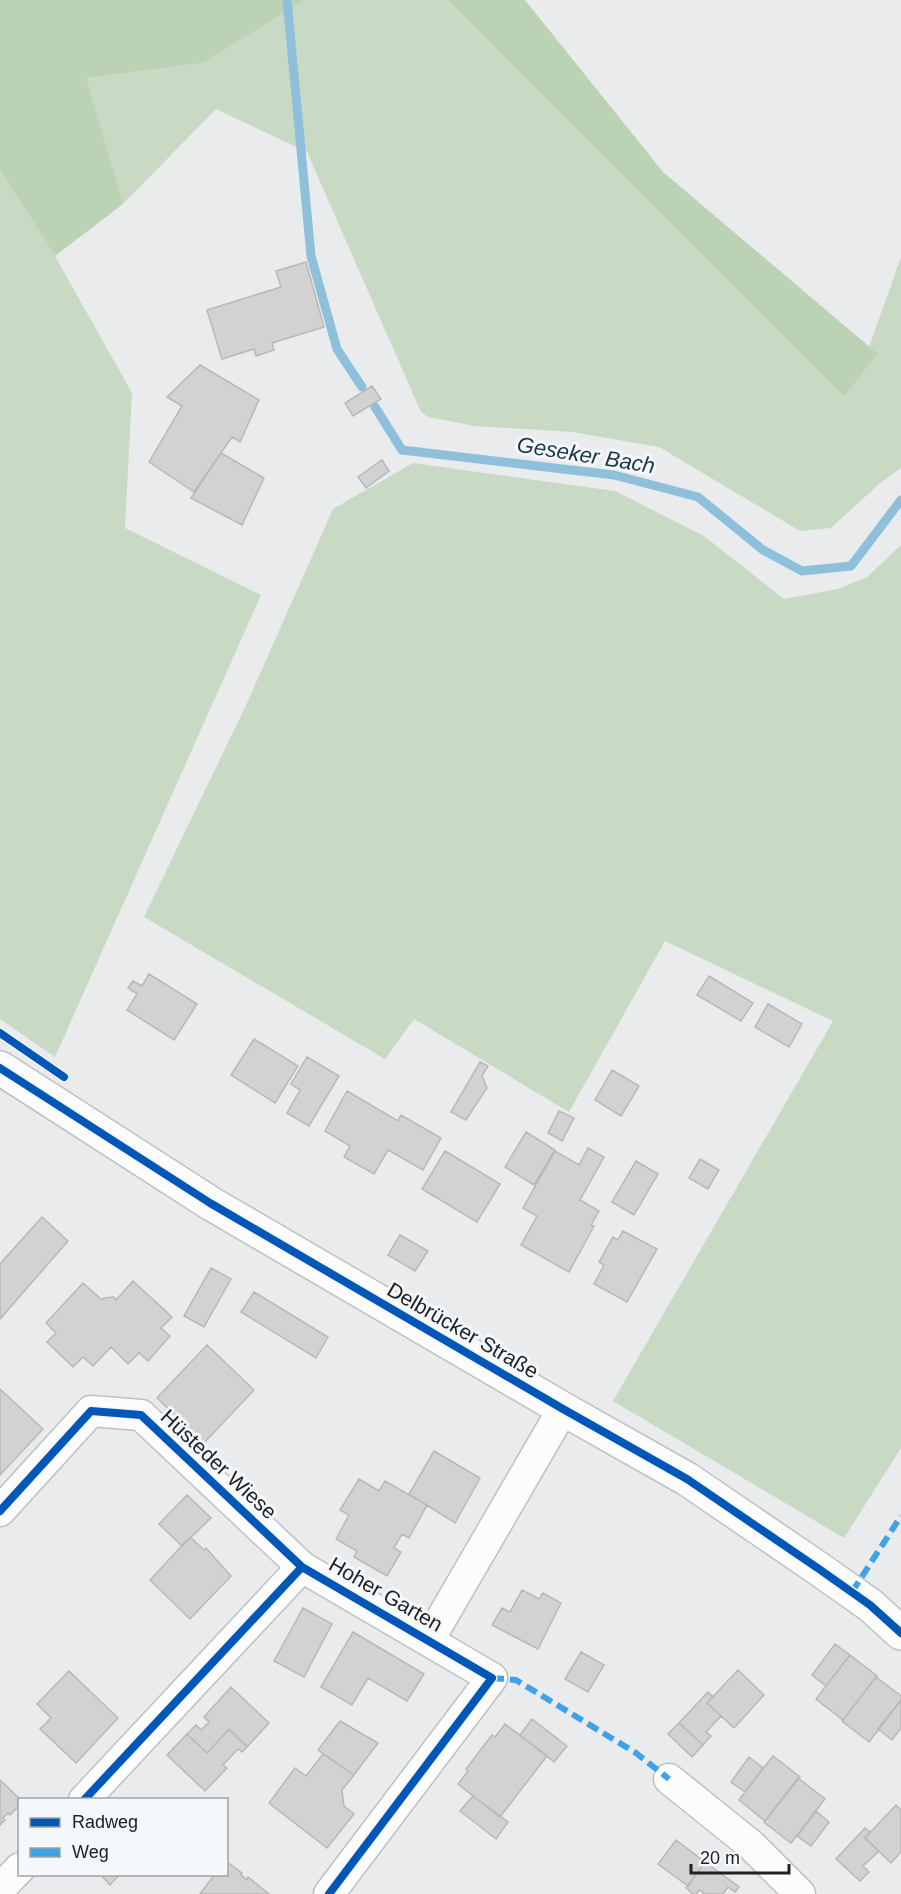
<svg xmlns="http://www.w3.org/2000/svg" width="901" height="1894" font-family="Helvetica,sans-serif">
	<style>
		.green { fill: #c8dac4 }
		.forest { fill: #bbd2b4 }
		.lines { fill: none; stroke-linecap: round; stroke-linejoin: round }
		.stream { stroke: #8ec0dc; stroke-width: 9 }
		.building { fill: #d1d2d2; stroke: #b8b8b9; stroke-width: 1.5 }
		.minor-casing { stroke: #bec0c1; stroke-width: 33 }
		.secondary-casing { stroke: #bec0c1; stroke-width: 36 }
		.minor { stroke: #fcfcfc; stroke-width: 30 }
		.secondary { stroke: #fcfcfc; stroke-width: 33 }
		.quiet { stroke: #3da2ea; stroke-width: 6; stroke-dasharray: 12 6; stroke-linecap: butt }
		.cycleway-casing { stroke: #f5f8fb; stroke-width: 11 }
		.cycleway { stroke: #0057b8; stroke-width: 8 }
		.labels { text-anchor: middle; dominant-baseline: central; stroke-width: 6; stroke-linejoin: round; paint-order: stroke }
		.street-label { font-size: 21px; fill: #202122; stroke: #f5f8fb }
		.water-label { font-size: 22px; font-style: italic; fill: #173848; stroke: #f5f8fb }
	</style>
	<rect width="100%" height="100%" fill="#e9ebed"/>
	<path class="green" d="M305 0H448L844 397 878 354 869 347 901 257V468L879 484 831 528 800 531 659 447 572 432 475 426 428 417 421 412 307 152 216 109 123 204 85 78 203 63Z
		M0 170 55 256 132 393 125 528 261 595 55 1057 0 1019Z
		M413 463 615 491 704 536 784 599 838 589 867 577 901 545V1448L844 1538 613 1401 833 1021 665 941 569 1112 414 1019 385 1059 144 917 247 703 333 509Z"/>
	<path class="forest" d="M0 0H305L203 63 86 78 123 204 55 256 0 170Z
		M448 0H525L663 172 878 354 844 397Z"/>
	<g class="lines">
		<path class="stream" d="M287 0 311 256 337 349 362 387
			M375 407 402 450 614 475 698 497 763 550 802 571 851 566 901 500"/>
	</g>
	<path class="building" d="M306 262 324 327 272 343 274 350 256 356 254 349 222 359 207 310 281 287 276 271Z
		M200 365 259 400 240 442 232 437 194 492 149 462 182 406 167 397Z
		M372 386 381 399 353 416 345 403Z
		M221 453 264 478 242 525 191 498Z
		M382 460 389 471 366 488 358 477Z
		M149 974 197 1004 174 1040 127 1010 137 994 128 988 133 981 142 986Z
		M709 976 753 1003 741 1021 697 995Z
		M768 1004 802 1024 789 1047 755 1027Z
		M254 1039 298 1066 275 1103 231 1075Z
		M307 1057 339 1076 309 1126 287 1113 300 1090 291 1084Z
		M480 1062 488 1066 482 1076 487 1088 466 1120 451 1112Z
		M612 1070 639 1086 621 1116 595 1100Z
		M347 1091 398 1121 401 1115 441 1138 423 1170 388 1150 374 1174 344 1157 350 1146 325 1131Z
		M559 1111 574 1118 562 1141 548 1133Z
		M526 1132 555 1150 534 1185 505 1167Z
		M588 1148 604 1157 580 1200 599 1211 591 1225 594 1226 569 1272 521 1245 537 1216 523 1208 555 1151 579 1165Z
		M445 1151 500 1184 477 1222 422 1189Z
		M700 1159 719 1170 708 1189 689 1178Z
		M636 1161 658 1174 634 1215 612 1202Z
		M42 1217 68 1241 0 1319V1264Z
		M623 1231 657 1249 627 1302 594 1284 604 1265 599 1262 613 1237 618 1240Z
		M400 1235 428 1251 415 1271 388 1255Z
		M211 1268 231 1279 204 1327 184 1316Z
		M133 1281 172 1317 161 1328 170 1336 148 1361 139 1353 128 1364 111 1347 93 1366 83 1357 73 1367 47 1342 56 1333 46 1323 83 1283 102 1300 104 1298 114 1297 116 1300Z
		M254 1292 328 1337 316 1358 241 1312Z
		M207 1345 254 1390 204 1443 157 1398Z
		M0 1389 43 1429 0 1475Z
		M434 1451 480 1478 455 1523 409 1494Z
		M359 1479 379 1491 385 1481 427 1505 409 1538 402 1534 394 1548 401 1552 387 1576 354 1557 357 1551 336 1539 349 1515 340 1510Z
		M187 1495 211 1518 182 1546 159 1524Z
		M190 1537 204 1550 206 1548 231 1576 190 1619 150 1580Z
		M522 1590 539 1599 543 1593 561 1603 538 1649 492 1625 502 1608 510 1612Z
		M303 1608 332 1624 304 1677 274 1661Z
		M353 1632 424 1674 407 1701 368 1678 352 1705 321 1687Z
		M835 1644 850 1655 826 1686 812 1675Z
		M581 1652 604 1665 588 1692 565 1679Z
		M850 1655 877 1676 843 1720 816 1699Z
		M738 1670 764 1695 734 1728 707 1703Z
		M69 1671 118 1718 76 1763 40 1729 51 1718 37 1704Z
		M876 1677 901 1696V1700L869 1742 842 1721Z
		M231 1687 269 1723 247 1747 229 1729 207 1753 187 1734 196 1725 201 1730 209 1722 204 1717Z
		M708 1692 713 1697 707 1703 721 1716 706 1732 711 1736 703 1745 679 1723Z
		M901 1700V1728L892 1740 878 1729Z
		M532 1719 567 1746 554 1762 520 1735Z
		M340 1721 378 1743 354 1775 318 1750Z
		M679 1723 703 1745 692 1757 668 1734Z
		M505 1724 547 1756 500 1817 458 1784 468 1771 466 1769 492 1735 495 1737Z
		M229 1729 247 1747 242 1752 238 1749 223 1765 227 1768 205 1791 167 1755 187 1734 207 1753Z
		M323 1754 354 1775 342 1790 344 1806 354 1814 327 1848 269 1803 295 1768 306 1776Z
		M773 1756 800 1777 765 1821 739 1800Z
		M749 1757 763 1768 745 1792 731 1782Z
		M798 1778 825 1799 791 1843 764 1822Z
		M0 1780 21 1800 20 1805 10 1815 8 1813 3 1818 5 1820 0 1825Z
		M473 1796 508 1822 496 1839 460 1811Z
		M896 1805 901 1810V1852L891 1863 865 1838Z
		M816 1811 829 1822 811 1846 797 1836Z
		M865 1828 870 1832 865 1838 879 1851 863 1866 869 1872 860 1881 836 1859Z
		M676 1840 705 1862 688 1886 658 1864Z
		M226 1861 242 1873 240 1874 247 1880 248 1877 269 1894H200L215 1874H226Z
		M705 1862 739 1887 735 1892 728 1887 723 1894H705L699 1890 696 1894H693L686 1888Z
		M100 1874H120L110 1885Z"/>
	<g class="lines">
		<g class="minor-casing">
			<path id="minor" d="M0 1511 91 1411 141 1415 302 1567 492 1678 329 1894
				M429 1640 563 1409
				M669 1779 751 1845 800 1894
				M84 1800 302 1567
				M0 1889 20 1868"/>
		</g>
		<g class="secondary-casing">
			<path id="secondary" d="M0 1068 210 1203 563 1409 687 1479 819 1569 870 1605 901 1633"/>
		</g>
		<use href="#minor" class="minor"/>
		<use href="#secondary" class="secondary"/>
		<path class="quiet" d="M852 1592 901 1516
			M492 1678 516 1680 636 1753 669 1779"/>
		<g class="cycleway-casing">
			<path id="cycleway" d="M0 1033 64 1077
				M0 1068 210 1203 563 1409 687 1479 819 1569 870 1605 901 1633
				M0 1511 91 1411 141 1415 302 1567 492 1678 329 1894
				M84 1800 302 1567"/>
		</g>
		<use href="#cycleway" class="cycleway"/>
	</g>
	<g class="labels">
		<g class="street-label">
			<text transform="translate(463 1330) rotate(30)">Delbrücker Straße</text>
			<text transform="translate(219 1464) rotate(43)">Hüsteder Wiese</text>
			<text transform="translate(386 1594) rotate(30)">Hoher Garten</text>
		</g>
		<g class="water-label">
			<text transform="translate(586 455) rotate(9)">Geseker Bach</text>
		</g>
	</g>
	<rect x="18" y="1798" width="210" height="78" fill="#f5f8fb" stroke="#a0a2a4" stroke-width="1.5"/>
	<rect x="30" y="1818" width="30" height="9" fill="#0057b8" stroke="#a0a2a4" stroke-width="1.5"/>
	<text x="72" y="1828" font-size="18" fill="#202122">Radweg</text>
	<rect x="30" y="1848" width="30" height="9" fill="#3da2ea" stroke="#a0a2a4" stroke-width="1.5"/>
	<text x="72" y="1858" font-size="18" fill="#202122">Weg</text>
	<path d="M691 1864v9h98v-9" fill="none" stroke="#202122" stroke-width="3"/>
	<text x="700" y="1864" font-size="18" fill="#202122" stroke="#f5f8fb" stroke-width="4.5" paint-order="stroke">20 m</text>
</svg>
